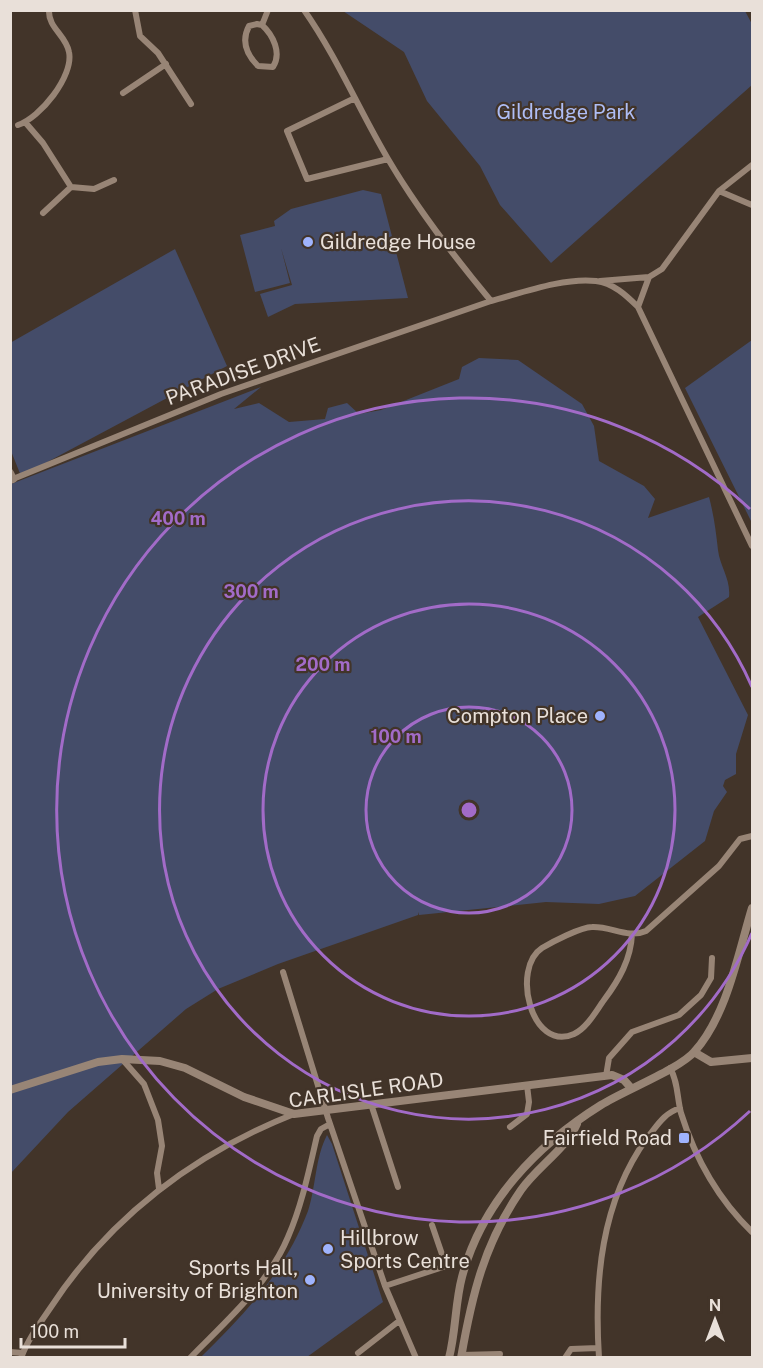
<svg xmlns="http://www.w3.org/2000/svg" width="763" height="1368" font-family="'Public Sans',sans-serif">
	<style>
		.green { fill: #444c69 }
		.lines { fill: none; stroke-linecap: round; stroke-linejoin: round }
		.minor { stroke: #988576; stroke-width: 6 }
		.tertiary { stroke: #988576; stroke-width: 8 }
		.ring { fill: none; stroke: #a26bc8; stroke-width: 3 }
		.poi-dot { fill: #9fb3fd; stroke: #423429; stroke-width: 2 }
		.labels { text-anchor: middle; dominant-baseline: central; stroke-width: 4.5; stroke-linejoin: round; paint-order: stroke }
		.park-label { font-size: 20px; fill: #aebdf5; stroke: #423429 }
		.poi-label { font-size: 20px; fill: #e9e0d9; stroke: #423429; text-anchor: end }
		.street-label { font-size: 20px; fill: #e9e0d9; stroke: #423429 }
		.centre { fill: #a26bc8; stroke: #423429; stroke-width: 3 }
		.ring-label { font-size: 18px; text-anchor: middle; font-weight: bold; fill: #a26bc8; stroke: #423429; stroke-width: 4.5; stroke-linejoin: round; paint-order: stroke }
	</style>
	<rect width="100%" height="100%" fill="#423429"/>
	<path class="green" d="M343 11H745L752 24V85L551 263 500 205 480 166 427 101 404 52Z
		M363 190 381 194 408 298 295 304 268 317 260 294 292 285 281 248 290 283 255 292 240 235 275 226 274 221 291 209Z
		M175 249 227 366 21 476 11 451 10 343Z
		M752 340V523L685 388Z
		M479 358 518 360 582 404 594 426 599 461 644 486 655 499 648 518 709 497C714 516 716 532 718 550 720 567 731 579 729 597L698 617 748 715 736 754V774L725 780 723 786 727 792 714 811 705 841 635 896 599 904 546 902 419 915V912L418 915 278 964 218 989 186 1009 68 1112 11 1173V484L261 387 234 409 259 403 289 422 325 419 328 408 347 403 359 414 381 410 459 379 462 367Z
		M327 1135 332 1144 383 1302 307 1357H201C247 1311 284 1273 308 1211 316 1187 315 1158 327 1135Z"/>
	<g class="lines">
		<path class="minor" d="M135 10 140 36 158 53 191 104
			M304 10C337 57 359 110 388 159 418 210 453 255 491 301 521 293 565 277 596 281 613 283 626 295 638 307L752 546
			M257 24 262 25C273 35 282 53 273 67L258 66C247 55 241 41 249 26Z
			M262 25 268 10
			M123 93 166 64
			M355 98 287 131 307 179 388 159
			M25 122 43 143 71 187 43 213
			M18 125C40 118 74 76 69 52 66 35 48 28 49 10
			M71 187 94 189 114 180
			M719 191 752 205
			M600 281 649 277 662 269 719 191 752 165
			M638 307 649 277
			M13 479 221 394 491 301
			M632 934C631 959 619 980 604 1000 596 1011 587 1028 574 1034 531 1053 511 968 542 948 552 942 581 927 592 927 611 926 628 939 646 931L719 866 740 839 752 836
			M283 972 328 1118 385 1286 416 1358
			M122 1059 144 1084 158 1120 162 1146 157 1173 159 1189
			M670 1068C678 1081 677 1098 681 1113 695 1158 718 1199 752 1232
			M606 1076 609 1058 632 1032 679 1015 701 995 711 978 712 958
			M371 1104 398 1187
			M510 1127 527 1114 529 1102 527 1085
			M385 1286 446 1266 432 1225
			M10 1352 23 1353
			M358 1353 399 1321
			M461 1355 500 1354
			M21 1358C28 1339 40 1323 51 1307 110 1217 195 1153 294 1114
			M190 1358C226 1321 268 1285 288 1237 302 1205 309 1170 317 1136L321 1129 330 1124
			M565 1358 571 1349 598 1348
			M599 1358C594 1281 601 1202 647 1138 657 1126 664 1113 680 1108"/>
		<path class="tertiary" d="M10 473 13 479 10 480
			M694 1052 711 1062 752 1058
			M10 1090 98 1062 122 1059 160 1061 185 1068 244 1097 294 1114 612 1075 624 1080 631 1088
			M449 1358C456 1331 455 1303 462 1277 482 1202 537 1145 601 1105 625 1090 680 1069 695 1051 727 1015 738 954 752 908
			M461 1358C472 1295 484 1244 521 1190 537 1167 566 1149 577 1124"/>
	</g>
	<g class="ring">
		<circle cx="469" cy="810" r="103"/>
		<circle cx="469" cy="810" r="206"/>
		<path d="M752 933A309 309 0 1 1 752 687"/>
		<path d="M750 1111A412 412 0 1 1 750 509"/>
	</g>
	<g class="poi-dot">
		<circle cx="308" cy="242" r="6"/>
		<circle cx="600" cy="716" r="6"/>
		<rect x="678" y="1132" width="12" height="12" rx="3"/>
		<circle cx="328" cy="1249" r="6"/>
		<circle cx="310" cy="1280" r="6"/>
	</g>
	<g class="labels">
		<g class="park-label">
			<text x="566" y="112">Gildredge Park</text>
		</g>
		<g class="poi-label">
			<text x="320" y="242" text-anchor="start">Gildredge House</text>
			<text x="588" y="716">Compton Place</text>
			<text x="672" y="1138">Fairfield Road</text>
			<text x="340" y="1238" text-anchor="start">Hillbrow<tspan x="340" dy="23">Sports Centre</tspan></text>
			<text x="298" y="1268">Sports Hall,<tspan x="298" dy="23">University of Brighton</tspan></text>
		</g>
		<g class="street-label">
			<text transform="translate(243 371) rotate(-20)">PARADISE DRIVE</text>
			<text transform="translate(366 1090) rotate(-8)">CARLISLE ROAD</text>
		</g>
	</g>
	<circle cx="469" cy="810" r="9" class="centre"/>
	<g class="ring-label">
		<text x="178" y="525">400 m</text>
		<text x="251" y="598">300 m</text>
		<text x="323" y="671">200 m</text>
		<text x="396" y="743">100 m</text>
	</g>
	<rect width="763" height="1368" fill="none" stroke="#e9e0d9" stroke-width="24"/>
	<g transform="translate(715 1320)" stroke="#423429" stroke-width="4.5" paint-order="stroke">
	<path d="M0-4.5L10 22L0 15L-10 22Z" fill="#e9e0d9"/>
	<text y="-9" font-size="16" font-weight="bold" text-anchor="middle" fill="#e9e0d9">N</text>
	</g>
	<path d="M21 1338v9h104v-9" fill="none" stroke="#e9e0d9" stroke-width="3"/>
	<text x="30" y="1338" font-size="18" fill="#e9e0d9" stroke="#423429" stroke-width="4.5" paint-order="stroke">100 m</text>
</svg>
